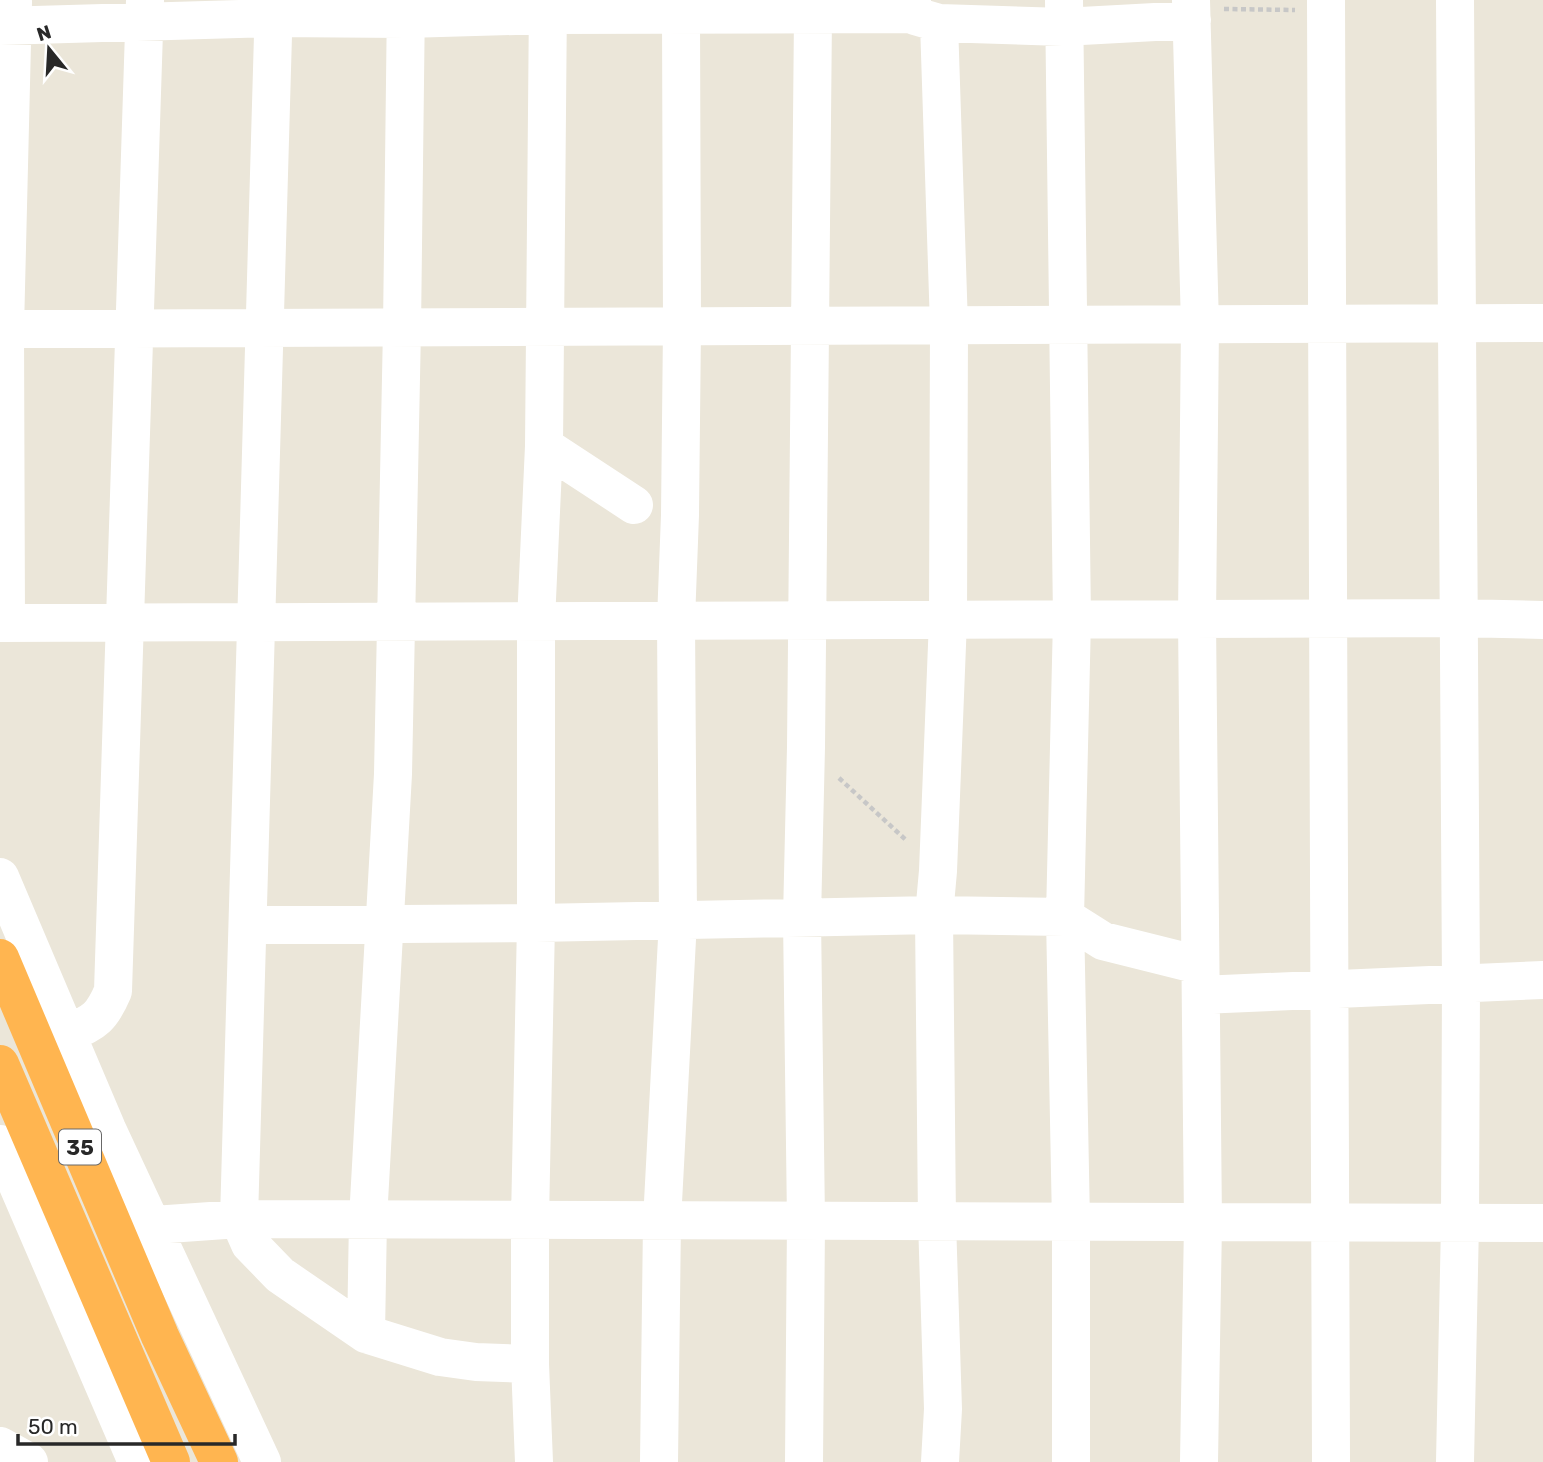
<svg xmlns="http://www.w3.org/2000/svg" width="1543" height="1462" font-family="Rubik,sans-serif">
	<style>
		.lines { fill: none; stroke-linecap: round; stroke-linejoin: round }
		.path { stroke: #c7c7c7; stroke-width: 4.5; stroke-dasharray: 5 3.5; stroke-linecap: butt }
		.minor { stroke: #fff; stroke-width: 38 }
		.highway { stroke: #ffb550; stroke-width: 38 }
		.labels { text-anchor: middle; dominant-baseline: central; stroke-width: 5; stroke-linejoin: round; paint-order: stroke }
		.shield { fill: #fff; stroke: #686868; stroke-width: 2 }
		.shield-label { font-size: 21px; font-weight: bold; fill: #282828 }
	</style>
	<rect width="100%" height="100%" fill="#ebe6d9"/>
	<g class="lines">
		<path class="path" d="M1224 9 1295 10
			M839 778 907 841"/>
		<path class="minor" d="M274 0 239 1219 1543 1223
			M1064 0 1072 619 1065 917 1071 1222V1462
			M1191 0 1200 325 1197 619 1203 1223 1199 1462
			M1326 0 1331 1462
			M1455 0 1461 984 1460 1223 1455 1462
			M915 16 939 23 1063 27 1192 20
			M939 23 949 326 948 620 938 871 934 915 937 1221 943 1409 940 1462
			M0 26 274 18 406 19 548 15 911 14 912 0
			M0 329 1543 323
			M544 446 634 505
			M0 623 1457 618 1543 620
			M6 623 5 329 13 2
			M0 877 107 1129 262 1462
			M248 925 536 923 934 915 1065 917 1103 941 1199 965
			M1201 995 1543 980
			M68 1034C95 1021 101 1019 113 991L145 0
			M0 1144 137 1462
			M154 1225 239 1219 250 1244 280 1275 366 1334 440 1357 476 1362 530 1364
			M366 1334 368 1219 393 774 402 328 406 0
			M0 1446 29 1462
			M534 1462 530 1364V1220L536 923V621L544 446 548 0
			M659 1462 662 1221 678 920 676 620 680 515 682 327 681 15
			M804 1462 806 1221 802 918 806 747 813 15"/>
		<path class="highway" d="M0 958 160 1336 219 1462
			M0 1064 171 1462"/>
	</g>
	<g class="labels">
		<rect class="shield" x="59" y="1129.5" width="42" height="35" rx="5"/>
		<g class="shield-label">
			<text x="80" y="1147">35</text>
		</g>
	</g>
	<g transform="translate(49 49) rotate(342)" stroke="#ffffff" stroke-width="5" paint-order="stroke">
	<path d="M0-5L12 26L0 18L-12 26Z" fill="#282828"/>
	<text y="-10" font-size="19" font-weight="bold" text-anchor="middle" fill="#282828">N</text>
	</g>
	<path d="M18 1434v10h217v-10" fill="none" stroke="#282828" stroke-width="3.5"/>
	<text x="28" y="1434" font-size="21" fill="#282828" stroke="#ffffff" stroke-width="5" paint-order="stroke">50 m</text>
</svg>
